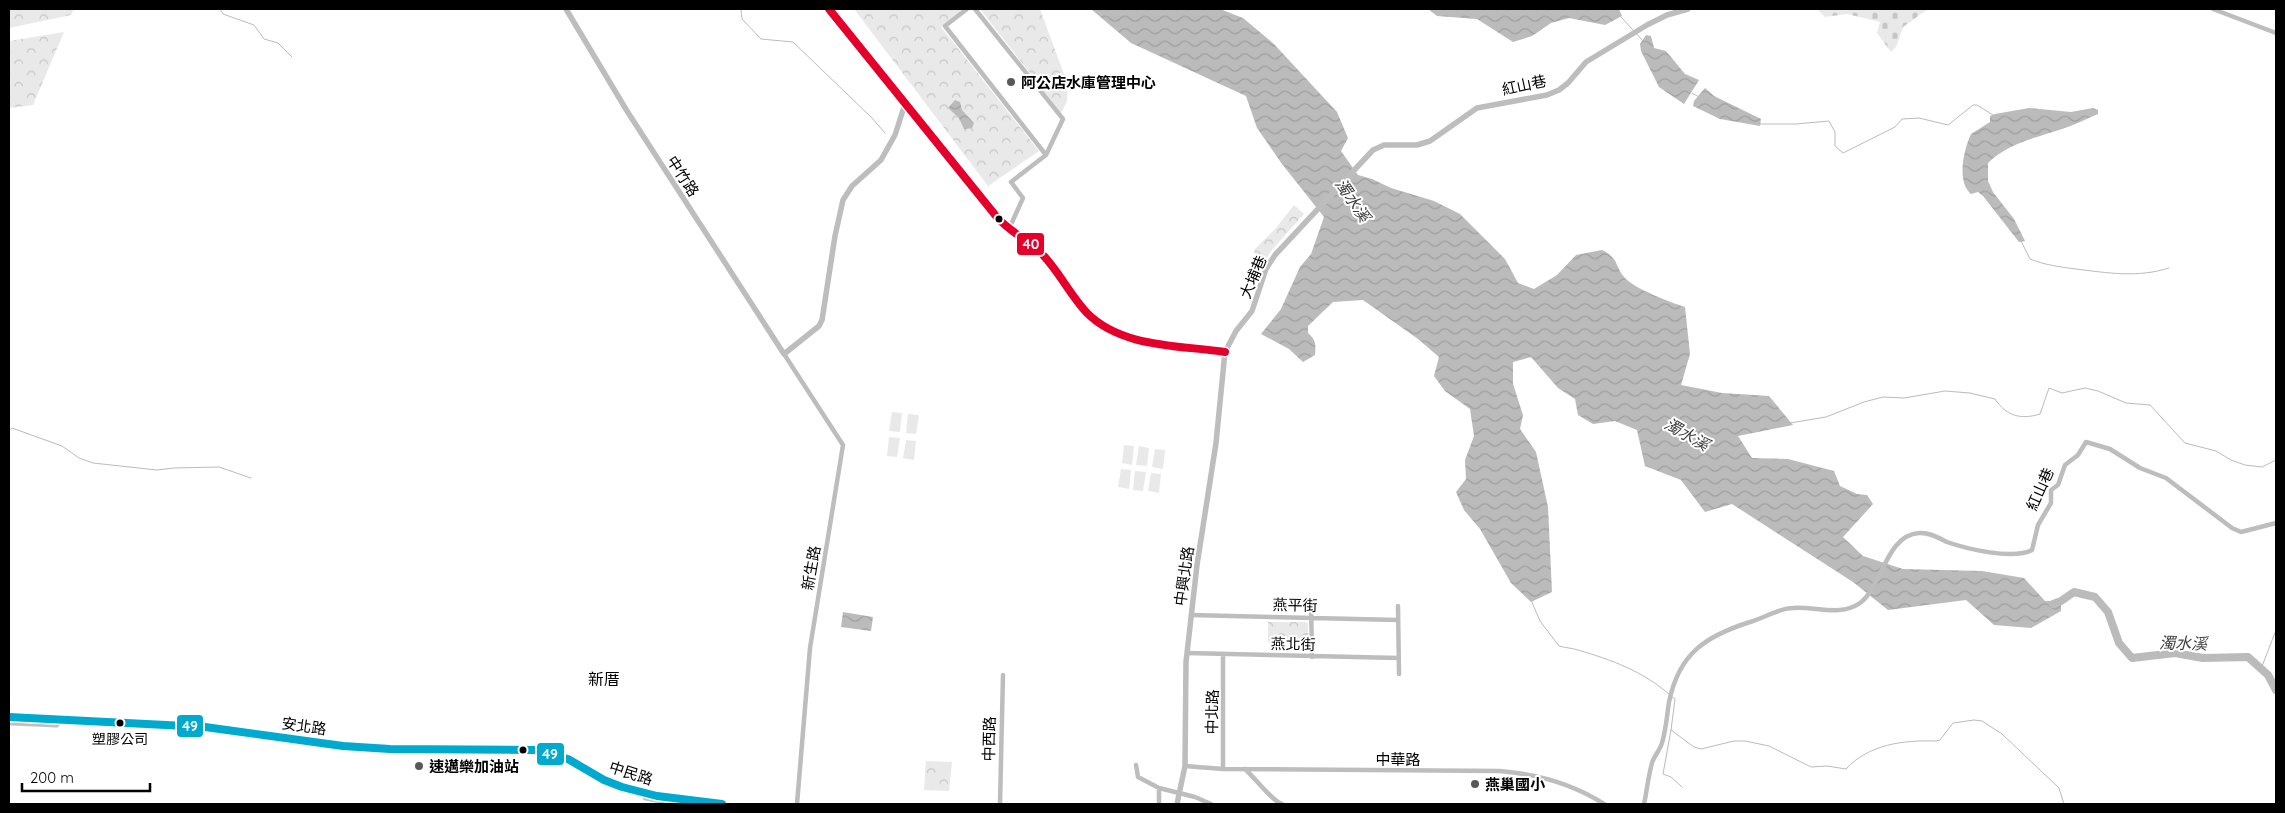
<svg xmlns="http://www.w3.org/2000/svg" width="2285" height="813" font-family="Quicksand,'Noto Sans TC',sans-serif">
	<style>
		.forest { fill: url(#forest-crowns) }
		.cemetery { fill: url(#cemetery-stones) }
		.pitch { fill: #e9e9e9 }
		.water { fill: url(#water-waves) }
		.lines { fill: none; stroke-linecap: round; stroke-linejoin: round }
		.stream { stroke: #bbb; stroke-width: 1 }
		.river { stroke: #bbb; stroke-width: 8 }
		.minor { stroke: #bdbdbd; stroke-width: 4.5 }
		.tertiary { stroke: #bdbdbd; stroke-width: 5.5 }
		.secondary { stroke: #c0c0c0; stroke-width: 7 }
		.bus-1-casing { stroke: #fff; stroke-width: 11 }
		.bus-2-casing { stroke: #fff; stroke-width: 11 }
		.bus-1 { stroke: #00a9ce; stroke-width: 8 }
		.bus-2 { stroke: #e4002b; stroke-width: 8 }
		.poi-dot { fill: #595959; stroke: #fff; stroke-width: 2 }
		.bus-dot { fill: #000; stroke: #fff; stroke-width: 2 }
		.labels { text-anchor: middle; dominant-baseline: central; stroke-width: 4; stroke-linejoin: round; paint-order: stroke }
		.bus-label { font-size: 14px; fill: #000; stroke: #fff }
		.poi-label { font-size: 15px; font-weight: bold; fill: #000; stroke: #fff; text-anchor: start }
		.street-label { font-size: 15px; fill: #000; stroke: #fff }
		.water-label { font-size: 16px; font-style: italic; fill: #3f3f3f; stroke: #fff }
		.neighbourhood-label { font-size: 16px; fill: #000; stroke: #fff }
		.line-badge { stroke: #fff; stroke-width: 2 }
		.badge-label { font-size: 14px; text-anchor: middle; font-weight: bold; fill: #fff }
	</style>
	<defs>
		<pattern id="forest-crowns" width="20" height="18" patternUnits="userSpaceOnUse" patternTransform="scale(1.25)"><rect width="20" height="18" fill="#e9e9e9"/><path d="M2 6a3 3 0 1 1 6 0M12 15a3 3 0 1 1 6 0" fill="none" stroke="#c6c6c6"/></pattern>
		<pattern id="cemetery-stones" width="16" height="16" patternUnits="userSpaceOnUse" patternTransform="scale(1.25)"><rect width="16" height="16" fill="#e9e9e9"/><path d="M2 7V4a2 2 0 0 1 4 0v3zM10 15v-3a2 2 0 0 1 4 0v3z" fill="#c6c6c6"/></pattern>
		<pattern id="water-waves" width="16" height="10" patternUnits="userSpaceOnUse" patternTransform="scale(1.25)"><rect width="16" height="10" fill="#bbb"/><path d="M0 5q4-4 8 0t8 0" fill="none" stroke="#9f9f9f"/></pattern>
	</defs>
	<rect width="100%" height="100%" fill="#fff"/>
	<path class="forest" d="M9 9H74L71 15 9 28Z
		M854 9H965L941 27 1039 151 988 186Z
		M980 9H1040L1068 85 1067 101 1061 113Z
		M64 32 33 105 9 108V41Z
		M1294 205 1304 214 1271 251 1263 264 1254 253 1255 249 1276 228Z
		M1268 622H1306L1308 624V644L1268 642Z
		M926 761 952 762 949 791 924 790Z"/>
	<path class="cemetery" d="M1817 9H1928L1903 27 1896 47 1891 52 1877 33 1880 22 1847 14 1825 17Z"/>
	<path class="pitch" d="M892 412 902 413 900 432 889 431Z
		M908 414 919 415 916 434 906 433Z
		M889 437 900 438 897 457 887 456Z
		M906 440 916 441 914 460 903 458Z
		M1124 445 1134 446 1132 465 1122 463Z
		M1139 446 1149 448 1147 466 1136 465Z
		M1155 449 1165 450 1163 469 1152 467Z
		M1121 469 1131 470 1129 489 1118 487Z
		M1135 471 1146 472 1143 491 1133 490Z
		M1151 473 1161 474 1159 493 1148 491Z"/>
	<path class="water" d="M1091 9H1220L1243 18 1274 44 1337 112 1348 138 1341 151 1358 175 1372 179 1391 188 1434 201 1460 214 1505 259 1518 283 1534 289 1557 275 1576 255 1602 250C1619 259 1614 264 1624 277 1634 289 1670 302 1685 307L1690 354 1681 385 1722 393 1769 396 1793 425 1738 436 1752 458 1788 459 1834 471 1840 486 1857 494 1867 495 1873 504 1843 537 1863 556 1903 569 1982 571 2024 578 2045 601H2061V611L2031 628 1994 625 1966 600 1888 610 1853 582 1732 504 1705 512 1681 480 1645 466 1637 430 1615 421 1593 424 1578 415 1575 399 1558 388 1531 357 1513 362V384L1523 415 1520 429 1536 452 1548 507 1552 592 1531 602 1511 583 1480 529 1464 510 1456 492 1466 479 1465 460 1474 436 1470 409 1445 391 1434 376 1439 357 1418 339 1363 300 1333 302 1308 326V333C1316 340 1316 345 1315 355L1303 362 1289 349 1261 334 1281 309 1300 267 1311 254 1324 217 1282 164 1257 128 1246 96 1131 43Z
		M1428 9H1619L1622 16 1605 25 1569 18 1551 23 1532 36 1513 42 1477 19 1437 16Z
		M1646 35 1651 36 1654 48 1666 51 1685 74 1699 80 1684 104 1659 87 1641 51 1640 44Z
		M1705 88 1714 96 1761 119 1760 126 1720 119 1693 106 1694 101Z
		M955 100 960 102 962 110 974 123 972 128 964 129 959 118 948 108Z
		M2029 108 2071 112 2093 108 2098 110V114C2086 119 2074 125 2062 129 2035 138 2009 143 1988 163V181L1993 192 2014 219 2025 241 2019 242 1983 196 1978 192 1971 194C1956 181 1964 149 1971 134L1990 122V116L1995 114Z
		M843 612 873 617 871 631 841 627Z"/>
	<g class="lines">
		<path class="stream" d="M220 9 223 14 254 25 264 39 278 43 292 57
			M741 9 742 19 761 39 793 42 872 118 885 133
			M1621 17 1633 30
			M1636 33 1642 40
			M1692 93 1699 97
			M1760 124H1796L1829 121 1835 132V146L1843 153 1895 127 1902 119 1919 118 1948 125 1973 105H1977L1993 115
			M2021 241 2030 259C2045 265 2060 267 2076 269 2108 273 2138 278 2169 268
			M1790 423 1826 417 1864 402 1883 397 1904 398 1945 391 1970 393 1995 399C2006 416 2021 420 2040 414L2049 388 2062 393 2085 388 2098 391 2126 403 2150 405 2185 443 2216 451 2231 460 2245 465 2262 467 2276 460
			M9 431 12 428 62 446 79 458 93 463 157 470 174 468 219 467 251 478
			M1531 600 1540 621 1559 646C1566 648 1572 648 1578 650 1612 660 1642 671 1669 694
			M2261 669 2276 630
			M1672 697 1675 699 1671 730 1694 747 1701 749 1734 741H1745L1769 746 1811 767 1827 766 1846 769C1869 744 1904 740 1936 741L1940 740 1953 723 1974 720 1982 721 2002 734 2059 788 2064 804
			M1671 730 1663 774 1671 777 1682 787"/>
		<path class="river" d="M2053 604 2061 601 2074 592 2095 597 2108 612 2119 643 2132 658 2175 653 2203 658 2248 657 2268 675 2276 690"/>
		<path class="minor" d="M967 9 945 26 1046 155
			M975 9 1063 119 1046 155 1011 182 1023 198 1009 229
			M2213 9 2276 33
			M784 354 843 445 810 648 797 804
			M1311 601 1312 657
			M1398 606 1399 674
			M1191 615 1398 620
			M1187 653 1398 658
			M1223 655V769
			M1136 765 1138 777 1159 788 1195 797 1211 804
			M1185 766 1223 769 1500 771C1536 774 1573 784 1604 804
			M1245 769C1255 778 1272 801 1282 804
			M1000 804 1003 675
			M1159 804V788
			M1644 804C1647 791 1648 777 1652 763 1654 756 1660 750 1662 743 1666 730 1667 715 1669 702 1679 653 1706 636 1750 622 1764 618 1779 608 1793 608 1815 606 1840 617 1860 603 1882 587 1886 535 1919 533 1929 532 1939 538 1947 542 1967 549 2013 560 2032 550L2038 525 2051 503V490L2058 485 2065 465 2078 455 2086 442 2110 449 2140 468 2166 478 2232 528 2241 532 2276 523"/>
		<path class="tertiary" d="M566 9 627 111 784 354 819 326 822 320 835 236 843 200 852 186 881 160 895 135 905 104
			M829 9 996 216C1009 232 1029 240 1043 255 1060 273 1070 295 1087 313 1122 348 1179 345 1225 352
			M1177 804 1185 766 1186 662 1197 565 1216 443 1225 352 1236 331 1252 311 1266 269 1275 255 1373 150 1384 145H1417L1430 141 1477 108 1547 95 1559 90 1568 83 1586 62 1647 25 1667 15 1688 9"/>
		<path class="secondary" d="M9 717 205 727 343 746 390 749 535 750 568 759 604 780 622 787 657 796 722 804
			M12 722 56 724
			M646 797 682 804"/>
		<g class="bus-1-casing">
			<path id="bus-1" d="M9 717 205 727 343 746 390 749 535 750 568 759 604 780 622 787 657 796 722 804"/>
		</g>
		<g class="bus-2-casing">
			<path id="bus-2" d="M829 9 996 216C1009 232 1029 240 1043 255 1060 273 1070 295 1087 313 1122 348 1179 345 1225 352"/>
		</g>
		<use href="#bus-1" class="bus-1"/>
		<use href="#bus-2" class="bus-2"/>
	</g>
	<g class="poi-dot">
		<circle cx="1011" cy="82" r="5"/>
		<circle cx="419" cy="766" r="5"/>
		<circle cx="1475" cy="784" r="5"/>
	</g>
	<g class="bus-dot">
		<circle cx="999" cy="219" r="4.5"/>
		<circle cx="120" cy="723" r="4.5"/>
		<circle cx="523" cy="750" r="4.5"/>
	</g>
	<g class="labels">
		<g class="bus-label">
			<text x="120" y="739">塑膠公司</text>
		</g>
		<g class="poi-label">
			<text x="1021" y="82">阿公店水庫管理中心</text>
			<text x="429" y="766">速邁樂加油站</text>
			<text x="1485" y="784">燕巢國小</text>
		</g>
		<g class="street-label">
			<text transform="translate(1524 85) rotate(-12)">紅山巷</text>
			<text transform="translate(683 176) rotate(57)">中竹路</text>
			<text transform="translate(1253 277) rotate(-67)">大埔巷</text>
			<text transform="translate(2040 489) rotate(-66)">紅山巷</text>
			<text transform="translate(811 568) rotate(-80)">新生路</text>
			<text transform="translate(1184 576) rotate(-82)">中興北路</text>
			<text transform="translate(1295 605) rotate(1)">燕平街</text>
			<text transform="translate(1293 644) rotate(1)">燕北街</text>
			<text transform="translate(1212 712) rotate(-89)">中北路</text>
			<text transform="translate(304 726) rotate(8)">安北路</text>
			<text transform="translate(989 739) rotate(-89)">中西路</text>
			<text x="1398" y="759">中華路</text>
			<text transform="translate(631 773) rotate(18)">中民路</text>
		</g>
		<g class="water-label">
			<text transform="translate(1353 200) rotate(56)">濁水溪</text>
			<text transform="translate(1687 434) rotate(30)">濁水溪</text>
			<text transform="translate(2183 643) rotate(1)">濁水溪</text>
		</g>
		<g class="neighbourhood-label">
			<text x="604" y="679">新厝</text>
		</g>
	</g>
	<g class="line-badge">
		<rect x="1016" y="232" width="29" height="24" rx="5" fill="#e4002b"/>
		<rect x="176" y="714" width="28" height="24" rx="5" fill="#00a9ce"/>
		<rect x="536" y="742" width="29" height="24" rx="5" fill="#00a9ce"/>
	</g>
	<g class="badge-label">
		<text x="1031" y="249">40</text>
		<text x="190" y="731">49</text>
		<text x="550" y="759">49</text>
	</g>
	<rect width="2285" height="813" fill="none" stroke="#000000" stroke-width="20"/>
	<path d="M22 783v8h128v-8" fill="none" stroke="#000000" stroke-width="2.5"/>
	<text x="30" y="783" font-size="15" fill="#000000" stroke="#ffffff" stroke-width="4" paint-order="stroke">200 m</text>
</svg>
